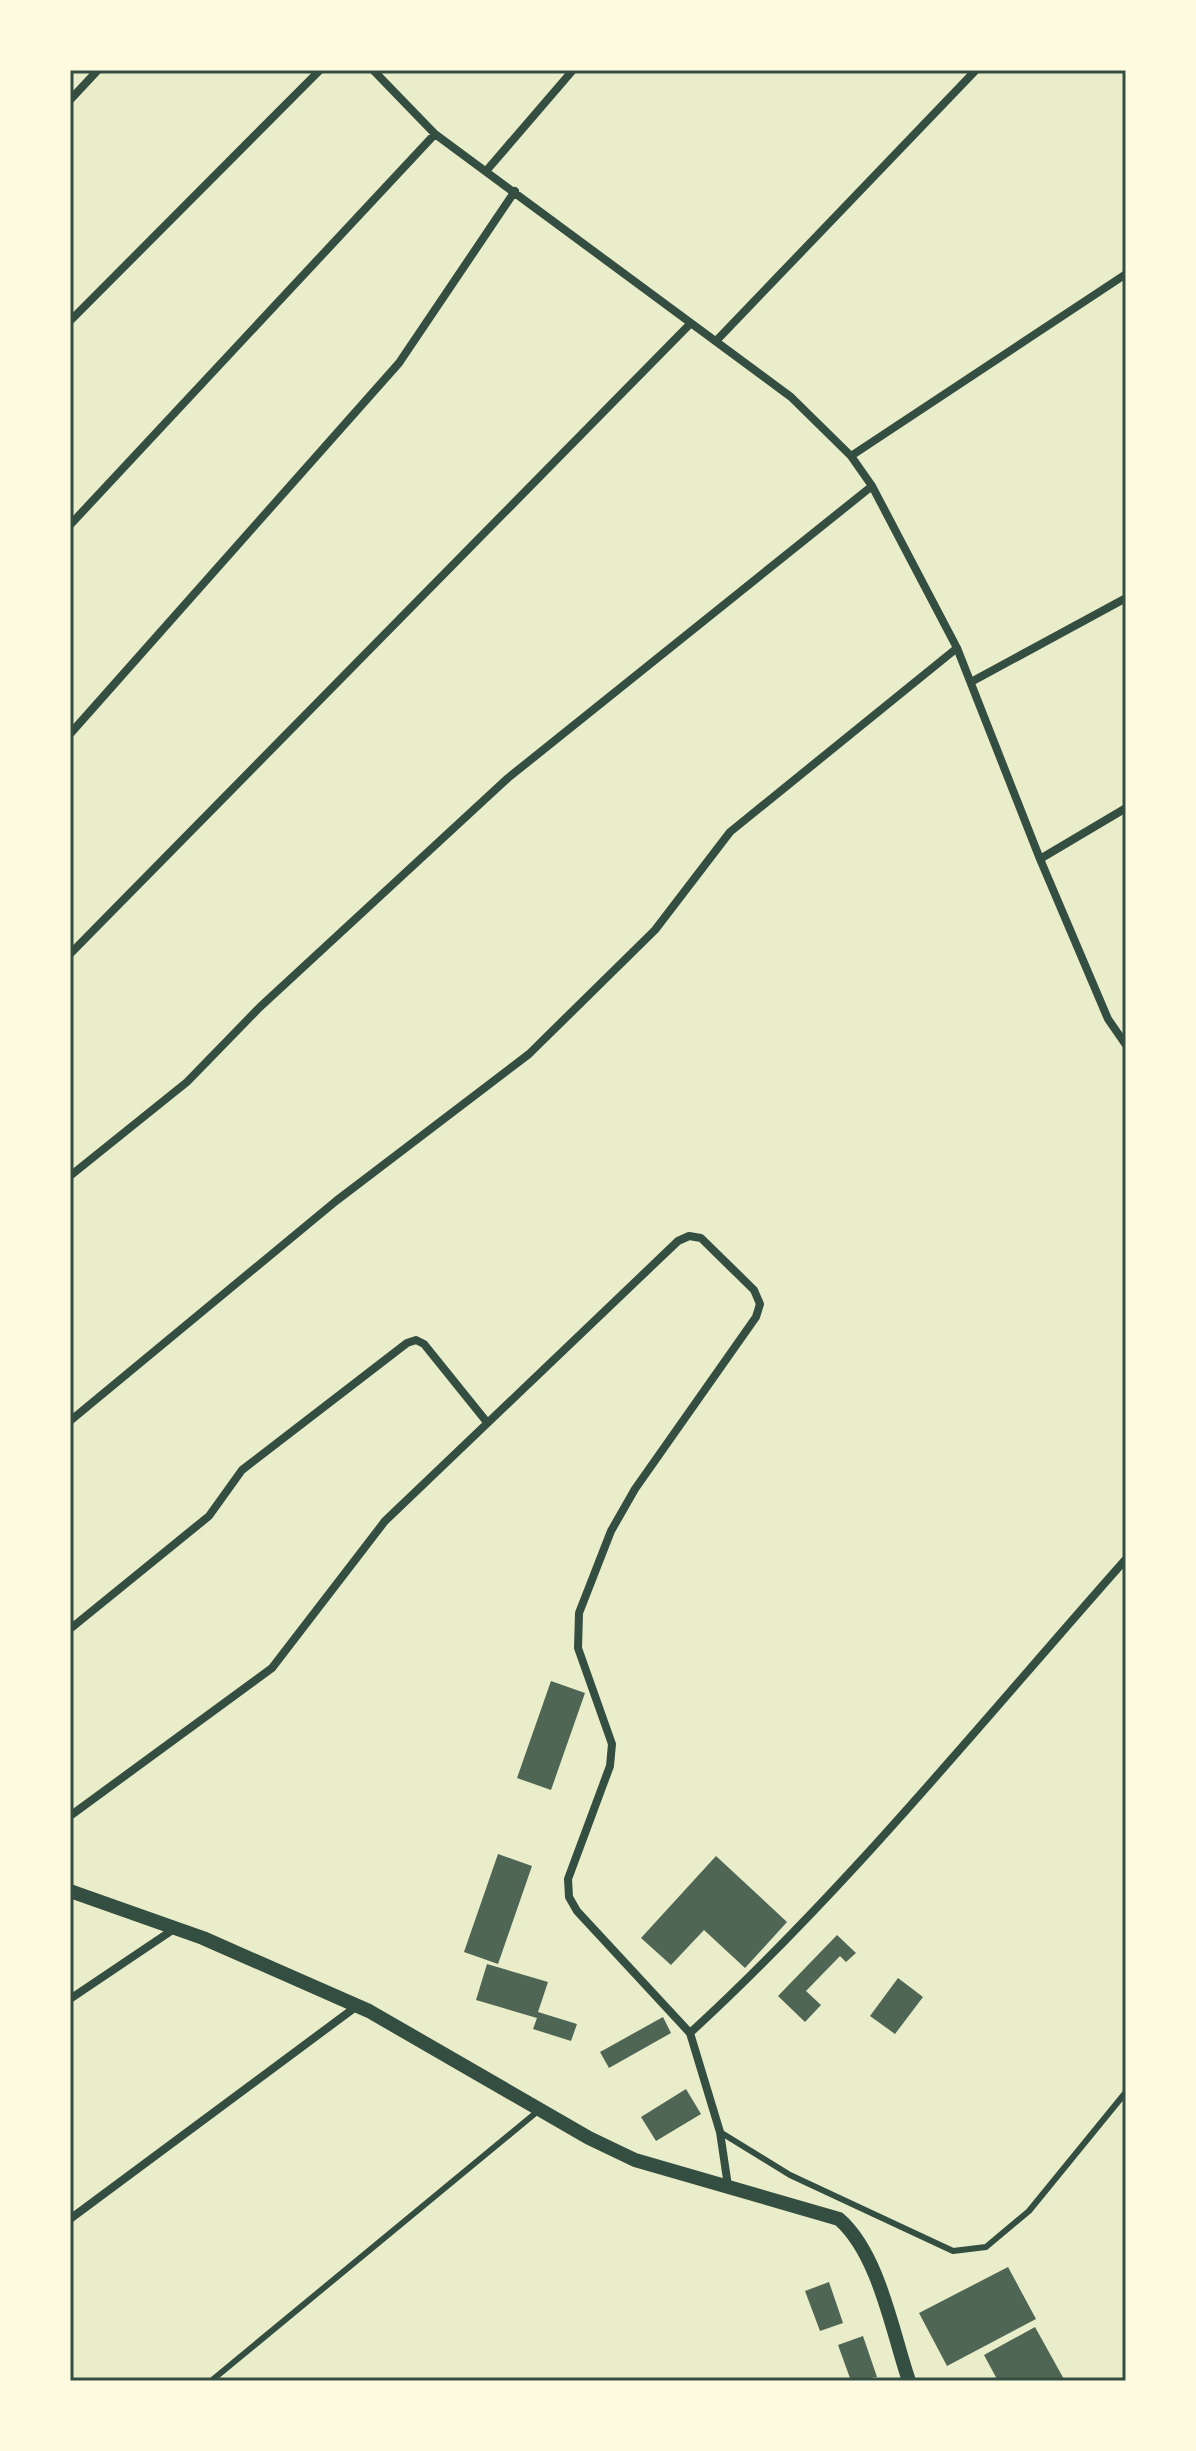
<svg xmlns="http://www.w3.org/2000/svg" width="1196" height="2451" font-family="Mulish,sans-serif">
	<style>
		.building { fill: #4f6655 }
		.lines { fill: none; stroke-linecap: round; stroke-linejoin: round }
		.service { stroke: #344e41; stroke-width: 6 }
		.minor { stroke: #344e41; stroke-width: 8 }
		.tertiary { stroke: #344e41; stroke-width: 14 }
		.neatline { fill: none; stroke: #344e41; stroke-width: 3 }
	</style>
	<rect width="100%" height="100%" fill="#e9edc9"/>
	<path class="building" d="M551 1681 585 1693 551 1790 517 1778Z
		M498 1854 532 1866 498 1964 464 1952Z
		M716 1856 787 1922 745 1968 704 1930 671 1965 641 1938Z
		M837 1935 856 1953 846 1962 840 1956 806 1991 821 2005 805 2022 778 1996Z
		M487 1964 548 1982 538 2012 577 2024 571 2041 533 2029 537 2018 476 2000Z
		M898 1978 923 1997 895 2034 870 2016Z
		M663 2017 671 2033 609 2068 600 2052Z
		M686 2089 701 2114 656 2141 641 2117Z
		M1008 2267 1036 2319 947 2366 919 2313Z
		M829 2282 843 2323 820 2331 805 2291Z
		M1035 2327 1065 2381H998L984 2355Z
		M863 2336 877 2377 851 2381 838 2345Z"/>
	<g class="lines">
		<path class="service" d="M720 2132 790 2175 953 2251 986 2247 1029 2211 1126 2092
			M211 2381 538 2111"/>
		<path class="minor" d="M373 70 435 134 791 397 851 456 872 486 957 648 1040 859 1108 1019 1126 1045
			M70 100 98 70
			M487 170 573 70
			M70 321 320 70
			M716 341 976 70
			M851 456 1126 274
			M70 525 435 134
			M971 682 1126 598
			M70 734 399 363 515 191
			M1040 859 1126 808
			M70 954 691 323
			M70 1176 187 1082 260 1007 508 778 872 486
			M70 1421 336 1201 529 1054 655 930 730 832 957 648
			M70 1629 209 1516 242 1470 407 1343 416 1340 424 1344 486 1421
			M70 1816 272 1668 385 1521 678 1241 689 1236 701 1238 754 1290 760 1304 756 1317 635 1489 611 1531 579 1613 578 1648 612 1744 610 1766 568 1879 569 1897 577 1911 690 2033
			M70 1999 174 1929
			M728 2186 720 2132 690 2033C848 1888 984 1719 1126 1559
			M70 2219 357 2006"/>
		<path class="tertiary" d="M70 1891 203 1938 369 2011 589 2138 635 2160 839 2219C879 2254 892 2331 909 2381"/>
	</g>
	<rect width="1196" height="2451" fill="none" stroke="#fefae0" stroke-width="144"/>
	<rect x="72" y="72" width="1052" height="2307" class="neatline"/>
</svg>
